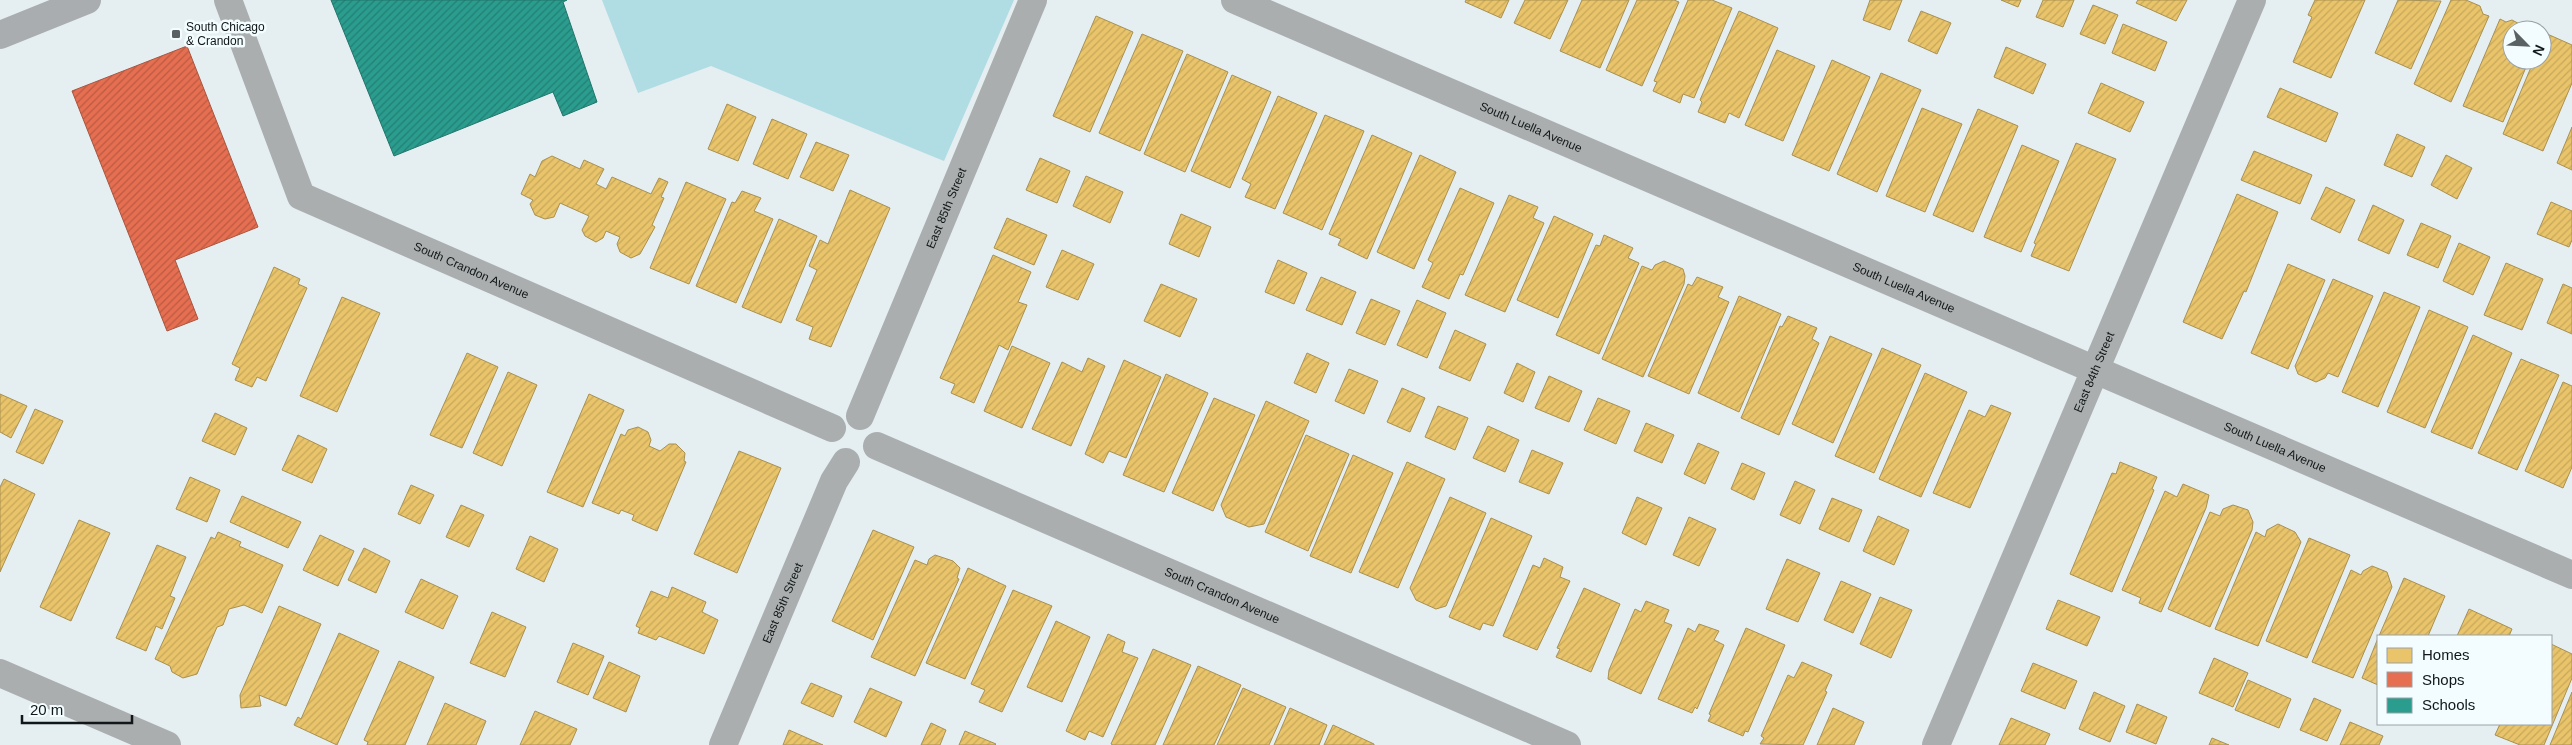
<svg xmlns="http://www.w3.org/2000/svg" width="2572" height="745" font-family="Helvetica,sans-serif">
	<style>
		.green { fill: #b0dce3 }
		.homes { fill: url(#homes-hatch); stroke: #a89051 }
		.shops { fill: url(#shops-hatch); stroke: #a75540 }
		.schools { fill: url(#schools-hatch); stroke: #22756b }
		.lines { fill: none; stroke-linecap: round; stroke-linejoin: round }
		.street { stroke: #abaeaf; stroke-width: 28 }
		.secondary { stroke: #a9adaf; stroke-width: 28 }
		.poi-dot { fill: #5b6264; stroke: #f3fdff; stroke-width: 2 }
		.labels { text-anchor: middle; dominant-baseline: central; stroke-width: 5; stroke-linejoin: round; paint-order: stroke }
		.poi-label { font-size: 12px; fill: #111718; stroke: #f3fdff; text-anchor: start }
		.street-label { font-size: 12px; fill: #111718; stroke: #f3fdff }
	</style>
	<defs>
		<pattern id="homes-hatch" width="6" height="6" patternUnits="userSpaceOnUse" patternTransform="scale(1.25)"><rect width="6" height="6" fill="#e9c46a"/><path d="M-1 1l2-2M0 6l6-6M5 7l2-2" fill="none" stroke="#c7a85b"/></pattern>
		<pattern id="shops-hatch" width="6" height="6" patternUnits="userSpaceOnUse" patternTransform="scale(1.25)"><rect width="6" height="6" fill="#e76f51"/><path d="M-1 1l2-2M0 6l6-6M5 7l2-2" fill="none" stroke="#ba5a42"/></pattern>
		<pattern id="schools-hatch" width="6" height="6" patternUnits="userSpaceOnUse" patternTransform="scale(1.25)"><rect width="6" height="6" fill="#2a9d8f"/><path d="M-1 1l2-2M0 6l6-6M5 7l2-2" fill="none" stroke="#237f74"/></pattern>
	</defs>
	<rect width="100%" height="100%" fill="#e5eef0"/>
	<path class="green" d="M602 0H1014L944 161 711 66 638 93Z"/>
	<path class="homes" d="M1466 0H1509L1501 18 1465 2Z
		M1525 0H1568L1550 39 1514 23Z
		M1582 0H1629L1600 68 1560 51Z
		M1637 0H1674L1679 2 1642 86 1606 70Z
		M1688 0H1712L1732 8 1694 98 1683 94 1680 103 1653 91 1657 82 1654 81Z
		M1870 0H1902L1890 30 1863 20Z
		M2001 0H2021L2018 7Z
		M2043 0H2074L2063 27 2036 17Z
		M2138 0H2187L2176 21 2136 3Z
		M2315 0H2365L2331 78 2293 62 2312 17 2308 15Z
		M2398 0 2441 1 2411 69 2375 53Z
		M2451 0H2466L2480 6 2483 14 2489 16 2451 102 2414 84Z
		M2093 5 2118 15 2105 44 2080 34Z
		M1739 11 1778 28 1739 118 1729 113 1725 123 1698 112 1702 102 1700 100Z
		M1921 11 1951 23 1937 54 1908 41Z
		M1096 16 1133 32 1090 132 1053 116Z
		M2500 19 2506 22 2512 20 2531 30H2512V60H2529L2503 122 2463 106Z
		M2123 24 2167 42 2155 71 2112 53Z
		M2545 33 2572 45V83L2543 151 2503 134 2534 60H2542V41Z
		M1142 34 1183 51 1140 151 1099 133Z
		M2006 47 2046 64 2033 94 1994 77Z
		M1777 50 1815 66 1783 141 1745 125Z
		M1187 54 1228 72 1185 172 1144 154Z
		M1832 60 1870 77 1829 171 1792 155Z
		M1881 73 1921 90 1877 192 1837 174Z
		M1232 75 1271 92 1230 188 1191 171Z
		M2101 83 2144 102 2130 132 2088 113Z
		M2280 88 2338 113 2326 142 2267 117Z
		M1278 96 1317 113 1275 209 1245 197 1251 184 1242 179Z
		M727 104 756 117 738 161 708 149Z
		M1922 108 1962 124 1925 212 1886 196Z
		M1978 109 2018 126 1973 232 1933 215Z
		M1325 115 1364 131 1322 230 1283 213Z
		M772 119 807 134 788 179 753 164Z
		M2572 127V170L2557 163Z
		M2397 134 2425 147 2412 177 2384 165Z
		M1372 135 1412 153 1367 259 1338 245 1341 239 1329 234Z
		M816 142 849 155 833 191 800 177Z
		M2076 143 2116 159 2069 271 2031 256 2036 244 2034 243Z
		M2022 145 2059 161 2021 252 1984 237Z
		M2254 151 2312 175 2300 204 2241 180Z
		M1420 155 1456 172 1414 269 1377 252Z
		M2446 155 2472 168 2457 199 2431 185Z
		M552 156 580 169 584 160 604 169 596 184 606 189 612 177 651 194 659 178 668 182 661 197 664 198 652 225 655 227 640 254 631 258 620 252 617 244 620 237 606 231 603 238 596 242 585 236 582 230 589 216 560 203 554 217 545 219 535 215 530 204 533 200 521 194 530 174 535 177 542 161Z
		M1040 158 1070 171 1057 203 1026 190Z
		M1086 176 1123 192 1110 223 1073 206Z
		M686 182 726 199 689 284 650 268Z
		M2326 187 2355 200 2340 233 2311 219Z
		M1460 188 1494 203 1463 275 1460 274 1449 299 1422 287 1433 263 1428 260Z
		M850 190 890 208 831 347 809 339 813 327 796 320 817 270 809 266 820 240 828 244Z
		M742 191 761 198 754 211 773 219 736 303 696 286 732 202 735 203Z
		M2237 194 2278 212 2246 292 2244 291 2222 339 2183 322Z
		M1509 195 1538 207 1533 218 1544 223 1505 312 1465 295Z
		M2551 202 2572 211V240L2569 247 2537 234Z
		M2373 205 2404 220 2389 254 2358 240Z
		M1181 214 1211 227 1199 257 1169 244Z
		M1554 216 1593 234 1558 318 1517 300Z
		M1007 218 1047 235 1034 265 994 248Z
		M779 219 817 236 781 323 742 307Z
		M2421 223 2451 236 2438 268 2407 255Z
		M1604 235 1633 248 1628 258 1639 263 1599 354 1556 335 1596 245 1600 246Z
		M2459 243 2490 257 2473 295 2443 281Z
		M1062 250 1094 264 1078 300 1046 287Z
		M993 255 1031 272 1018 302 1027 305 1008 350 999 345 974 403 951 393 955 384 940 378Z
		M1278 260 1307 273 1294 304 1265 292Z
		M1664 261 1683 269 1685 276 1684 284 1643 377 1602 359 1642 266 1652 270 1655 265Z
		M2506 263 2543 279 2522 330 2484 315Z
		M2288 264 2325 280 2288 369 2251 353Z
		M274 267 300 279 298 284 307 288 266 381 257 377 252 387 235 380 240 368 232 364Z
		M1321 277 1356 292 1342 325 1306 310Z
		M1697 277 1723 287 1718 297 1729 302 1689 394 1648 376 1688 284 1692 286Z
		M2333 279 2373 296 2338 377 2328 373 2325 378 2316 382 2298 374 2295 366Z
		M1161 284 1197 299 1180 337 1144 321Z
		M2563 284 2572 288V334L2547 323Z
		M2384 292 2420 307 2378 407 2342 392Z
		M1739 296 1781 314 1739 412 1698 393Z
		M342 297 380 313 337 412 300 396Z
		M1371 299 1400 311 1385 345 1356 333Z
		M1417 300 1446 313 1427 358 1397 345Z
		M2429 310 2468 327 2425 428 2387 412Z
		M1788 316 1817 328 1812 339 1819 343 1779 435 1741 418 1780 326 1782 327Z
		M1455 330 1486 344 1470 381 1439 368Z
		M2473 335 2512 353 2472 449 2431 432Z
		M1830 336 1872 354 1833 443 1792 424Z
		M1012 346 1050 363 1022 428 984 411Z
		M1882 348 1921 365 1874 473 1835 456Z
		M467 353 498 367 462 448 430 435Z
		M1307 353 1329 363 1316 393 1294 383Z
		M1088 358 1105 366 1071 446 1032 429 1062 362 1082 372Z
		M2521 359 2559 375 2517 470 2478 453Z
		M1124 360 1161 377 1126 458 1109 451 1103 463 1085 454Z
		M1517 363 1535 372 1523 402 1504 393Z
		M1349 369 1378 381 1364 414 1335 401Z
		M508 372 537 385 502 466 473 453Z
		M1925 373 1967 392 1921 497 1879 479Z
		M1166 374 1208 393 1164 492 1123 475Z
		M1549 376 1582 391 1569 422 1535 408Z
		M2563 382 2572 386V467L2563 488 2525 471Z
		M1402 388 1425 398 1410 432 1387 422Z
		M0 394 27 406 11 438 0 432Z
		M589 394 624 410 583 507 547 492Z
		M1214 398 1255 415 1213 511 1172 493Z
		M1598 398 1630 411 1616 444 1584 430Z
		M1266 401 1309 421 1264 524 1249 527 1226 517 1221 505Z
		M1991 405 2011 413 1970 508 1933 493 1969 410 1985 417Z
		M1438 406 1468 418 1455 450 1425 437Z
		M35 409 63 421 43 464 16 452Z
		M215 413 247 428 235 455 202 441Z
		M1646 423 1674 435 1662 463 1634 451Z
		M1488 426 1519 440 1505 472 1473 458Z
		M638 427 648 432 651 440 649 446 660 451 669 444H676L685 453 684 461 686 462 657 531 632 520 634 515 621 510 619 514 592 503 621 434 625 436 628 430Z
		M298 435 327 449 312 483 282 470Z
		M1306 435 1349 454 1308 551 1265 532Z
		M1698 443 1719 452 1705 484 1684 474Z
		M1532 450 1563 463 1549 494 1519 482Z
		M739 451 781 468 737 573 694 554Z
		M1353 455 1393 473 1351 573 1310 556Z
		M1407 462 1445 479 1398 588 1359 572Z
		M2120 462 2157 477 2152 489 2154 490 2112 592 2070 574 2112 473 2116 474Z
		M1742 463 1765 473 1754 500 1731 489Z
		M190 477 220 490 207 522 176 509Z
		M4 479 35 494 0 572V487Z
		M1795 481 1815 490 1800 524 1780 515Z
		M2183 484 2209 495 2206 508 2161 612 2139 603 2141 598 2122 590 2165 491 2177 497Z
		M411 485 434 495 420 524 398 514Z
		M242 496 301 522 288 548 230 522Z
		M1450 497 1486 513 1446 606 1436 609 1416 600 1410 588Z
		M1637 497 1662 508 1646 545 1622 533Z
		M1832 498 1862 510 1849 542 1819 529Z
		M461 505 484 515 469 547 446 537Z
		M2233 505 2248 510 2253 522 2252 530 2210 627 2168 609 2210 512 2220 516 2223 509Z
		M1878 516 1909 530 1894 565 1863 551Z
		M1689 517 1716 529 1699 566 1673 555Z
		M1491 518 1532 536 1493 626 1483 623 1480 630 1449 617Z
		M79 520 110 533 71 621 40 607Z
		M2278 524 2295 532 2301 542 2258 646 2215 629 2256 532 2265 537 2267 530Z
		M873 530 914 547 873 640 832 621Z
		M218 532 241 542 239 546 283 565 262 613 244 605 229 609 223 625 217 627 197 674 183 678 172 672 170 666 155 659 211 537 215 539Z
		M320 535 354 551 338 586 303 570Z
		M530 536 558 549 544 582 516 569Z
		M2309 538 2350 555 2307 658 2266 641Z
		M157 545 186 557 170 596 175 598 162 629 156 626 146 651 116 638Z
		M364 548 390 561 376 593 348 580Z
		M935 555 953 561 960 568 957 578 959 579 915 676 871 657 915 560 927 565 929 559Z
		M1544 558 1563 567 1560 577 1570 581 1537 650 1503 636 1533 565 1540 568Z
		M1787 559 1820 573 1798 622 1766 609Z
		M2372 566 2387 572 2392 587 2353 678 2312 662 2351 570 2361 575 2363 571Z
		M968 568 1006 586 965 679 926 663Z
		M2404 578 2445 596 2428 636H2379Z
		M421 579 458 596 443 629 405 612Z
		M1841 581 1871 594 1853 633 1824 620Z
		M672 587 706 602 702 612 718 620 704 654 659 636 656 640 638 633 640 628 636 626 651 591 668 598Z
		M1584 588 1620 604 1591 672 1556 657 1560 649 1557 648Z
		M1013 590 1052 606 1002 712 979 702 985 690 971 684Z
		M1880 597 1912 610 1891 658 1860 644Z
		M2058 600 2100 617 2087 646 2046 629Z
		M1646 601 1669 610 1664 622 1672 625 1641 694 1608 679 1609 670 1635 609 1641 612Z
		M279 606 321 624 286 706 259 695 261 706 241 708 240 695Z
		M2469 609 2512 629 2509 636H2457Z
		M492 612 526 627 505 677 470 663Z
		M1056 621 1090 637 1062 702 1027 687Z
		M1699 624 1719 631 1714 640 1724 645 1697 709 1695 707 1692 713 1658 699 1688 628 1695 632Z
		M1746 628 1785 645 1748 732 1745 731 1743 736 1708 721 1711 715 1709 714Z
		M339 633 379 651 337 745 294 725 298 717 301 719Z
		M1108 634 1125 642 1122 652 1138 658 1103 737 1089 731 1085 740 1066 731Z
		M2378 638V685L2362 678Z
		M573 643 604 656 588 695 557 682Z
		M2551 644 2572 654V678L2544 745H2520L2495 735 2500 724H2551Z
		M1153 649 1191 665 1155 745H1113L1111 744Z
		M2214 658 2248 673 2233 707 2199 693Z
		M399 661 434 677 405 745H367L368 742 364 740Z
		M609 662 640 676 626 712 593 698Z
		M1802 662 1832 675 1825 691 1827 692 1803 745 1760 744 1764 738 1761 736 1788 675 1794 678Z
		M2033 663 2077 681 2065 709 2021 691Z
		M1198 666 1241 685 1214 745H1163Z
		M2248 680 2291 699 2279 728 2235 710Z
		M811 683 842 696 833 717 801 703Z
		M870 688 902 702 886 737 854 722Z
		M1243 688 1286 707 1269 745H1217Z
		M2094 692 2125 706 2110 742 2079 729Z
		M2572 692V745H2550Z
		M2314 698 2341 710 2327 741 2300 730Z
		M445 703 486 721 476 745H427Z
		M2137 704 2167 717 2156 744 2126 732Z
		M1290 708 1327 725 1319 745H1274Z
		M1833 708 1864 722 1854 745H1817Z
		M535 711 577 729 570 745H520Z
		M2011 718 2050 734 2045 745H1999Z
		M2350 722 2383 736 2379 745H2340Z
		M931 723 946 730 940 745H921Z
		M1333 725 1374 744V745H1324Z
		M789 730 823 745H783Z
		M965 731 996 744 995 745H959Z
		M2212 738 2229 745H2209Z"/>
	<path class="shops" d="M187 46 258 227 175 260 198 319 167 331 72 91Z"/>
	<path class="schools" d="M331 0H567L563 2 597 102 563 116 553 92 394 156Z"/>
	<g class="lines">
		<g class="street">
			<path id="s1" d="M228 0 301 196 832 428"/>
			<path id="s2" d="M1235 0 2572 575"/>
			<path id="s3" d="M860 416 1033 0"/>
			<path id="s4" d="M877 446 1567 745"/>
			<path d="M0 673 167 745"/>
			<path id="s5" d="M723 745 834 481 846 462"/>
			<path id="s6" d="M1936 745 2252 0"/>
		</g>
		<path class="secondary" d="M0 35 87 0"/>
	</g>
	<rect class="poi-dot" x="171" y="29" width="10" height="10" rx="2.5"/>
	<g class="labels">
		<g class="poi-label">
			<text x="186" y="27">South Chicago<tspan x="186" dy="14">&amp; Crandon</tspan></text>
		</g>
		<g class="street-label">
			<text stroke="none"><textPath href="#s2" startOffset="322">South Luella Avenue</textPath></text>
			<text stroke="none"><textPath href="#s3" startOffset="225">East 85th Street</textPath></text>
			<text stroke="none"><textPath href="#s1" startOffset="395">South Crandon Avenue</textPath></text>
			<text stroke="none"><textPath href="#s2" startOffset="728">South Luella Avenue</textPath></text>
			<text stroke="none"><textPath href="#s6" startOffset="405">East 84th Street</textPath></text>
			<text stroke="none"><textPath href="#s2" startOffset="1132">South Luella Avenue</textPath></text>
			<text stroke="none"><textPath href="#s4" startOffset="376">South Crandon Avenue</textPath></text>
			<text stroke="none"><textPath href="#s5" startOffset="154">East 85th Street</textPath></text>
		</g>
	</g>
	<rect x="2377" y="635" width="175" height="90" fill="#f3fdff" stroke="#99a1a3"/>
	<rect x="2387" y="648" width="25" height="15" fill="#e9c46a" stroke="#99a1a3"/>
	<text x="2422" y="660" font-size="15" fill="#111718">Homes</text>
	<rect x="2387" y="672" width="25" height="15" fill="#e76f51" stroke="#99a1a3"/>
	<text x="2422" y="685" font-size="15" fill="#111718">Shops</text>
	<rect x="2387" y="698" width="25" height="15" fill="#2a9d8f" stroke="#99a1a3"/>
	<text x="2422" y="710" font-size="15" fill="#111718">Schools</text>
	<g transform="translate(2527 45) rotate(114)"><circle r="24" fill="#f3fdff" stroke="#99a1a3"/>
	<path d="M0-4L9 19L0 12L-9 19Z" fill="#5b6264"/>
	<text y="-8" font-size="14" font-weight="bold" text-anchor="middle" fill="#111718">N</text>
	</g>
	<path d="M22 715v8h110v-8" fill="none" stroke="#111718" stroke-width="2.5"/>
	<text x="30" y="715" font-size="15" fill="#111718" stroke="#f3fdff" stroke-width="4" paint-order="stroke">20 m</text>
</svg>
